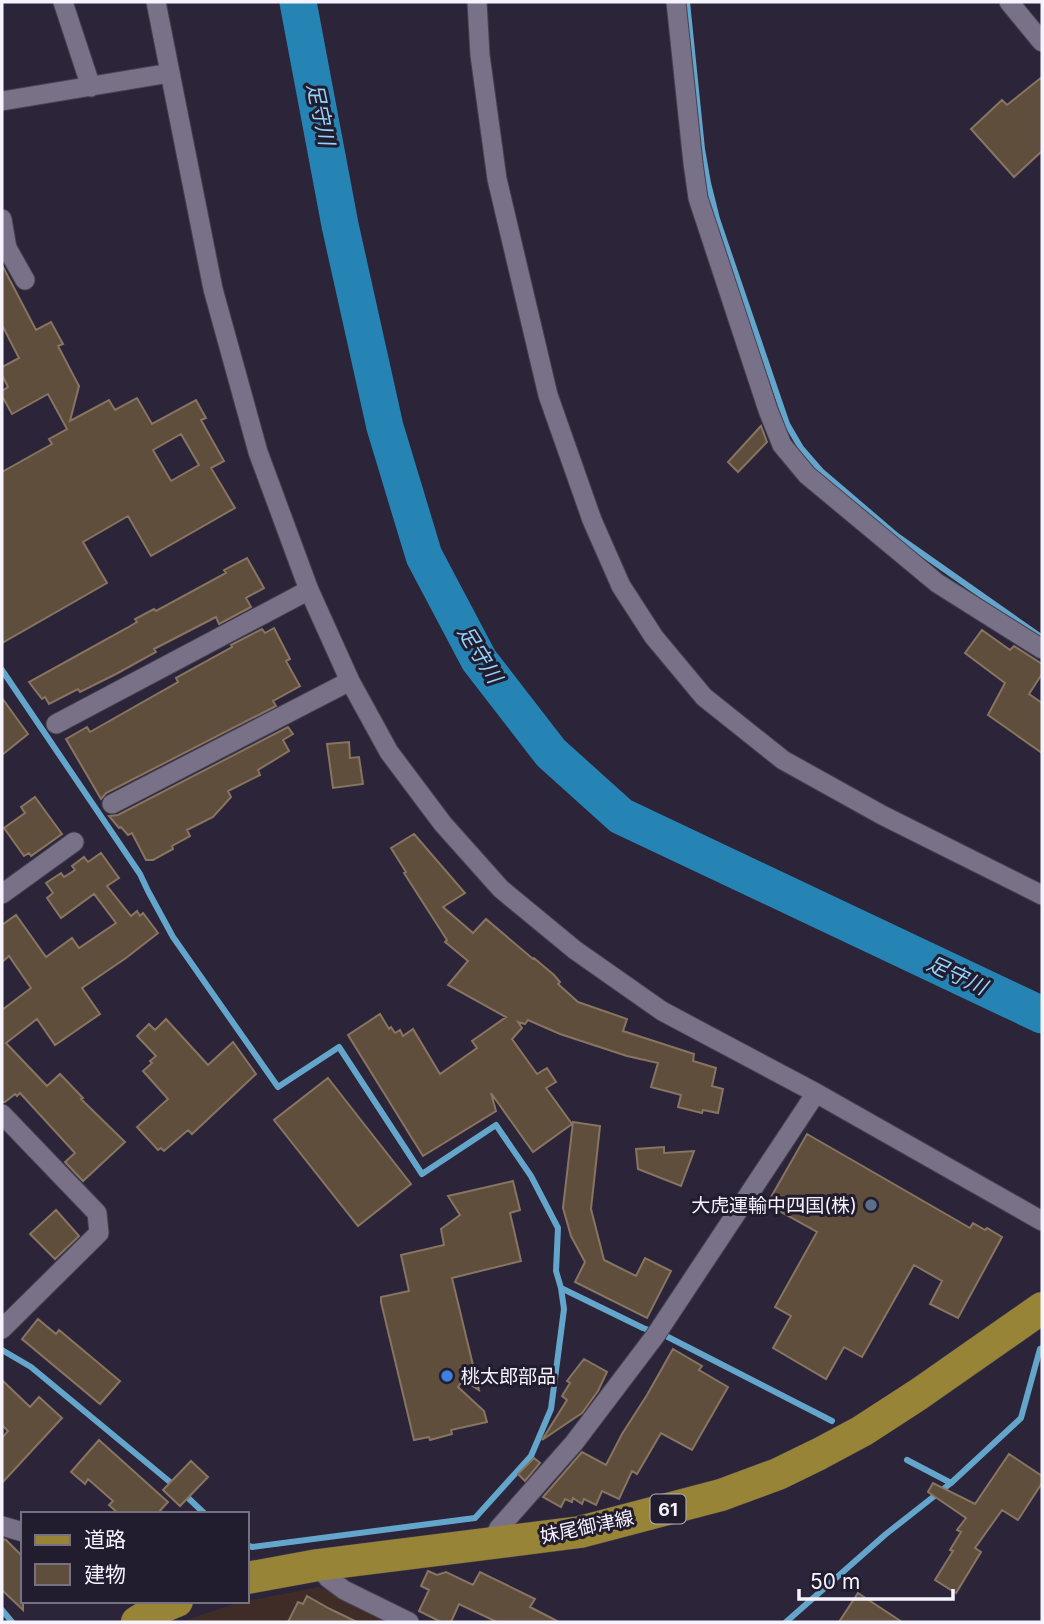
<svg xmlns="http://www.w3.org/2000/svg" width="1044" height="1624" font-family="Inter,'Noto Sans JP',sans-serif">
	<style>
		.industrial { fill: #3f2c26 }
		.lines { fill: none; stroke-linecap: round; stroke-linejoin: round }
		.stream { stroke: #64a5cb; stroke-width: 6 }
		.river { stroke: #2684b5; stroke-width: 37 }
		.building { fill: #5e4e3b; stroke: #877562; stroke-width: 2; fill-rule: evenodd }
		.minor-casing { stroke: #464051; stroke-width: 21 }
		.primary-casing { stroke: #464051; stroke-width: 33 }
		.minor { stroke: #787188; stroke-width: 19 }
		.primary { stroke: #978436; stroke-width: 32 }
		.service-dot { fill: #5c6f8a; stroke: #221c2f; stroke-width: 2.5 }
		.shop-dot { fill: #3f7fe0; stroke: #221c2f; stroke-width: 2.5 }
		.labels { text-anchor: middle; dominant-baseline: central; stroke-width: 6; stroke-linejoin: round; paint-order: stroke }
		.shield { fill: #221c2f; stroke: #b6b2c0; stroke-width: 2 }
		.shield-label { font-size: 18px; font-weight: bold; fill: #f6f3fe }
		.poi-label { font-size: 19px; fill: #f6f3fe; stroke: #221c2f; text-anchor: end }
		.street-label { font-size: 19px; fill: #f6f3fe; stroke: #221c2f }
		.water-label { font-size: 21px; font-style: italic; fill: #93d2fa; stroke: #221c2f }
	</style>
	<rect width="100%" height="100%" fill="#2c2539"/>
	<path class="industrial" d="M319 1587 392 1622H181L237 1603Z"/>
	<g class="lines">
		<path class="stream" d="M687 2 702 149 708 183 717 219 787 424 801 448 821 471 897 536 1038 635
			M2 670 140 874 148 891 173 937 278 1087 339 1047 422 1174 496 1125 531 1176 558 1228 556 1271 561 1288 564 1309 551 1409 531 1456 475 1518 252 1547 247 1545
			M561 1288 643 1328 668 1337 832 1421
			M2 1350 31 1367 176 1487
			M907 1460 951 1483
			M184 1494 205 1514
			M2 1610 12 1622
			M786 1622 886 1534 951 1483 1021 1418 1040 1349 1042 1348"/>
		<path class="river" d="M298 2 340 225 385 427 424 556 479 660 551 753 621 816 1042 1015"/>
	</g>
	<path class="building" d="M1042 77V151L1014 177 971 129 1002 100 1007 105Z
		M2 265 36 330 51 322 63 344 58 346 79 386 70 421 109 400 115 410 137 398 152 424 196 400 206 418 201 420 224 461 211 468 235 508 151 556 128 516 83 542 107 583 2 643V472L52 444 49 439 67 429 48 394 12 414 2 396V391L8 387 2 375V367L19 358 2 325ZM181 434 199 465 171 481 153 450Z
		M761 426 767 442 738 472 728 462Z
		M247 558 264 588 246 598 251 607 219 624 216 617 154 649 156 652 116 674 80 692 78 689 49 704 45 697 42 699 29 682 127 628 137 622 135 619 154 609 156 611 226 573 224 570Z
		M274 628 290 659 286 661 300 686 273 701 276 706 106 793 101 799 66 739 87 727 90 732 178 682 176 678 232 647 231 645 262 629 265 633Z
		M982 630 1010 650 1014 646 1042 664V674L1029 694 1042 703V753L988 715 1005 683 965 653Z
		M2 698 28 734 2 755Z
		M288 727 293 734 283 740 289 751 258 770 260 775 228 791 231 797 213 817 187 830 190 836 172 846 173 849 153 860H146L132 833 128 835 121 827 119 828 109 816 118 815Z
		M349 742 350 758 359 757 363 784 333 788 327 744Z
		M35 797 62 834 31 856 29 853 24 856 4 828 25 813 21 807Z
		M414 834 465 893 443 907 473 933 486 919 533 959 534 958 554 975 560 982 558 984 578 1002 627 1019 623 1031 694 1054 693 1061 716 1068 712 1086 723 1089 718 1113 703 1110 702 1113 678 1107 681 1095 651 1087 658 1063 627 1056 560 1034 528 1020 525 1024 518 1022 522 1028 512 1039 537 1074 547 1068 556 1082 546 1088 572 1124 533 1152 491 1093 496 1111 423 1156 348 1035 380 1014 389 1029 391 1027 395 1033 400 1030 403 1036 413 1029 440 1074 477 1048 472 1041 506 1017 448 985 468 961 445 942 447 940 404 873 406 872 391 848Z
		M101 853 119 878 107 886 131 916 137 911 140 916 143 913 158 933 126 958 82 988 100 1014 55 1045 37 1019 6 1043 47 1086 60 1074 83 1098 81 1099 125 1142 83 1181 65 1162 75 1153 20 1093 17 1096 15 1094 5 1102H2V1010L31 988 9 956 2 962V925L16 915 46 957 72 938 79 948 116 923 94 894 61 918 47 898 53 893 46 883 61 873 64 877 75 870 72 866 84 857 88 862Z
		M166 1019 208 1065 233 1042 256 1074 192 1134 188 1130 164 1151 161 1148 158 1150 137 1127 168 1099 143 1071 152 1063 150 1061 156 1056 137 1036 149 1024 155 1030Z
		M328 1078 411 1184 358 1226 274 1120Z
		M573 1122 600 1126 591 1209 604 1260 636 1276 645 1258 671 1271 647 1318 575 1282 585 1262 571 1236 563 1208Z
		M807 1134 970 1228 973 1223 985 1230 987 1228 1002 1237 958 1318 930 1304 942 1281 914 1265 862 1357 844 1347 826 1379 773 1348 791 1316 775 1307 817 1232 767 1204Z
		M664 1147V1153L694 1151 681 1186 638 1169 636 1149Z
		M513 1181 520 1210 510 1213 521 1261 452 1278 479 1390 463 1380 458 1387 484 1411 487 1422 451 1430 452 1434 430 1440 429 1437 414 1440 381 1302V1297L409 1291 401 1255 444 1245 441 1229 460 1215 448 1196Z
		M56 1210 79 1236 55 1259 30 1234Z
		M38 1319 56 1334 59 1330 120 1381 100 1404 22 1339Z
		M673 1349 702 1366 699 1370 728 1387 692 1450 661 1433 637 1474 632 1471 619 1499 602 1491 596 1505 584 1499 582 1504 573 1498 572 1502 565 1499 561 1507 543 1497 582 1452 606 1465 622 1434 647 1395Z
		M584 1359 607 1372 598 1391 582 1413 542 1440 567 1400 562 1396 570 1383 567 1381Z
		M2 1380 30 1407 39 1397 62 1418 2 1483V1438L8 1431 2 1425Z
		M99 1440 168 1502 157 1514H119L109 1505 113 1501 88 1479 85 1484 71 1472Z
		M1009 1454 1042 1476V1483L1018 1520 1002 1510 975 1548 981 1552 956 1593 935 1580 953 1551 950 1550 961 1532 957 1530 966 1518 928 1492 933 1483 975 1504Z
		M534 1458 540 1463 525 1481 518 1474Z
		M191 1461 208 1477 180 1506 163 1490Z
		M2 1539 6 1540 23 1557V1610L2 1590Z
		M428 1571 437 1575 446 1572 473 1585 480 1572 535 1599 530 1607 559 1622H497L459 1604 451 1622H441L419 1611 429 1590 421 1586Z
		M858 1593 902 1622H839Z
		M307 1596 330 1609 357 1622H288L298 1602 303 1604Z"/>
	<g class="lines">
		<g class="minor-casing">
			<path id="minor" d="M63 2 91 87
				M156 2 213 289 258 452 309 590 350 681 389 752 443 824 501 889 575 950 662 1011 816 1093 1042 1221
				M477 2 480 55 497 179 548 395 592 520 621 586 654 637 704 697 783 760 882 815 1042 895
				M676 2 693 163 698 198 768 410 782 445 807 475 937 583 1042 649
				M1009 2 1042 42
				M2 101 170 73
				M2 219 7 248 25 280
				M56 724 309 590
				M112 804 350 681
				M2 894 74 842
				M2 1114 97 1213 99 1233 2 1329
				M2 1526 23 1532
				M491 1544 499 1528 574 1443 655 1336 816 1093
				M318 1565 328 1578 344 1590 409 1622"/>
		</g>
		<g class="primary-casing">
			<path id="primary" d="M247 1578 318 1565 580 1532 721 1495 778 1474 819 1454 862 1431 919 1394 1042 1308
				M137 1622 160 1608 177 1601"/>
		</g>
		<use href="#minor" class="minor"/>
		<use href="#primary" class="primary"/>
	</g>
	<circle class="service-dot" cx="871" cy="1205" r="7"/>
	<circle class="shop-dot" cx="447" cy="1376" r="7"/>
	<g class="labels">
		<rect class="shield" x="650.5" y="1494.5" width="35" height="29" rx="5"/>
		<g class="shield-label">
			<text x="668" y="1509">61</text>
		</g>
		<g class="poi-label">
			<text x="857" y="1205">大虎運輸中四国(株)</text>
			<text x="461" y="1376" text-anchor="start">桃太郎部品</text>
		</g>
		<g class="street-label">
			<text transform="translate(587 1527) rotate(-12)">妹尾御津線</text>
		</g>
		<g class="water-label">
			<text transform="translate(321 114) rotate(78)">足守川</text>
			<text transform="translate(480 654) rotate(58)">足守川</text>
			<text transform="translate(957 975) rotate(25)">足守川</text>
		</g>
	</g>
	<rect width="1044" height="1624" fill="none" stroke="#f6f3fe" stroke-width="7"/>
	<rect x="21" y="1512" width="228" height="91" fill="#221c2f" stroke="#777282" stroke-width="2"/>
	<rect x="35" y="1535" width="35" height="10" fill="#978436" stroke="#777282" stroke-width="2"/>
	<text x="84" y="1547" font-size="21" fill="#f6f3fe">道路</text>
	<rect x="35" y="1564" width="35" height="21" fill="#5e4e3b" stroke="#777282" stroke-width="2"/>
	<text x="84" y="1582" font-size="21" fill="#f6f3fe">建物</text>
	<path d="M799 1589v10h154v-10" fill="none" stroke="#f6f3fe" stroke-width="3.5"/>
	<text x="810" y="1589" font-size="21" fill="#f6f3fe" stroke="#221c2f" stroke-width="5" paint-order="stroke">50 m</text>
</svg>
